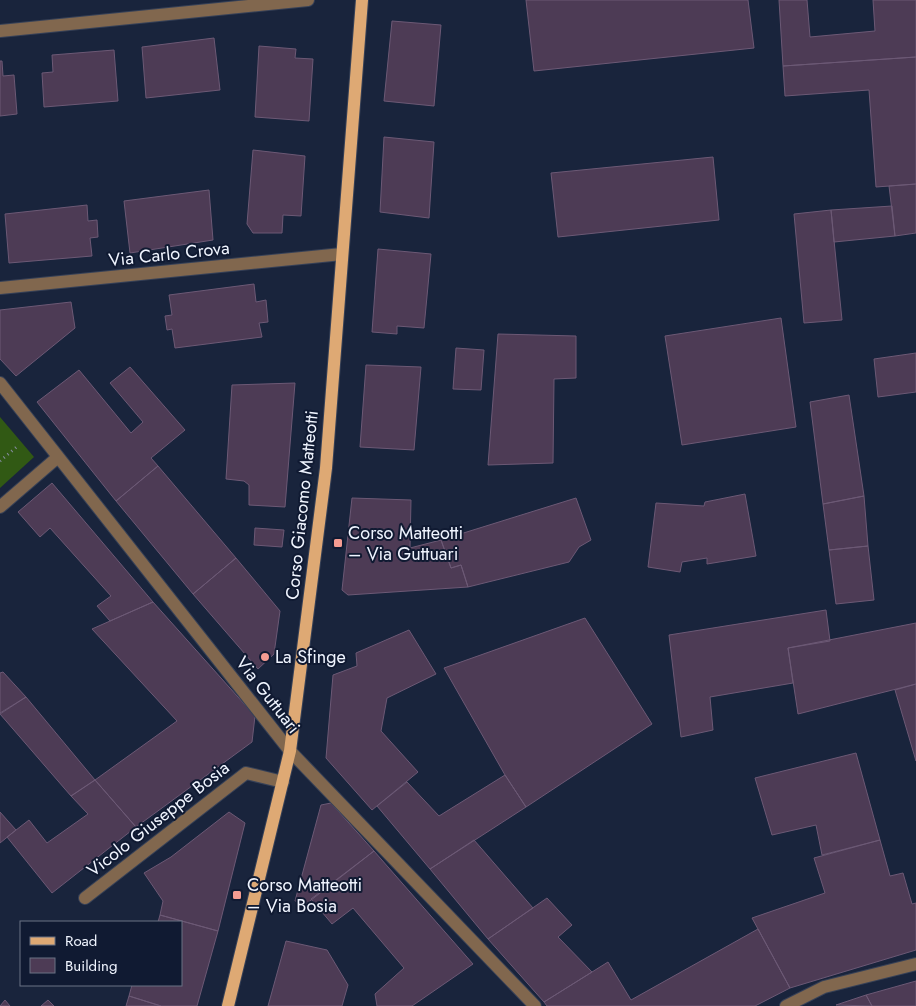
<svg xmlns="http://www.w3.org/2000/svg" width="916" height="1006" font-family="Jost,sans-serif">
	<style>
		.green { fill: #315914 }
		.building { fill: #4d3b55; stroke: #6c5975 }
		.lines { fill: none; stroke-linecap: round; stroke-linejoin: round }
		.street-casing { stroke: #374157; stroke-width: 14 }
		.primary-casing { stroke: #374157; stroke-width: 14 }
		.path { stroke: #838b9c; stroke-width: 3; stroke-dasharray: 1 4; stroke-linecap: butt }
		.street { stroke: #81674e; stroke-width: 12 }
		.primary { stroke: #dea974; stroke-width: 12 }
		.poi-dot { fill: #f59c92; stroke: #101a32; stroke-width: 2 }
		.labels { text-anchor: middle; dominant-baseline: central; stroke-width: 4; stroke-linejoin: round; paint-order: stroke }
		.street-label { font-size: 18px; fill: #f0f5ff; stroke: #101a32 }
		.poi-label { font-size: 18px; fill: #f0f5ff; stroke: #101a32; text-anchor: start }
	</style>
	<rect width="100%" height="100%" fill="#19243c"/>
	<path class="green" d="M0 417 34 457 0 488Z"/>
	<path class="building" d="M526 0H748L754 48 534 71Z
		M779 0H807L810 37 875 31 873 0H916V57L783 66Z
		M392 21 441 25 434 106 384 101Z
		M214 38 220 90 146 98 142 47Z
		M259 46 296 49 295 58 313 59 309 121 255 117Z
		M114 50 118 101 44 107 42 73 53 72 52 55Z
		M916 57V184L876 187 869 90 785 96 783 66Z
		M0 61H2L3 76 14 75 17 114 0 116Z
		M384 137 434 142 429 218 380 212Z
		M253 150 305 156 301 216 283 215 282 233H253L247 224Z
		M713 157 719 220 558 237 551 173Z
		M916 184V233L895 236 889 186Z
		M209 190 213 240 130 253 124 201Z
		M87 205 88 221 97 220 98 237 90 238 92 256 9 263 5 214Z
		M892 206 895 236 834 242 831 210Z
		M831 210 842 320 804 323 794 214Z
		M378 249 431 254 424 328 397 326V334L372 332Z
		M254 284 256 302 266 300 268 322 259 323 262 337 175 348 172 329 167 330 165 316 172 315 169 295Z
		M71 302 75 328 16 376 0 359V310Z
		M781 318 796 427 682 445 665 336Z
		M498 334 576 336V378L554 379 553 463 488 465Z
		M456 348 484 350 481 390 453 389Z
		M916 353V392L878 397 874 359Z
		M366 365 421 367 414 450 360 447Z
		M130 367 185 430 151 458 158 466 116 501 37 402 79 370 131 433 143 422 110 383Z
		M295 383 285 507 249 505V485L244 481 226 479 232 385Z
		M849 395 864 496 823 504 810 402Z
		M158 466 236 558 193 594 116 501Z
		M52 483 153 602 110 621 97 606 111 596 50 528 40 537 18 512Z
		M745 494 756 556 707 564V558L682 562 680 572 648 567 656 503 704 506 705 502Z
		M864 496 868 546 829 550 823 504Z
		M352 498 411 500 410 548 441 540 451 568 461 565 468 587 348 595 342 590Z
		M576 498 591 540 579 547 569 562 468 587 461 565 451 568 441 540Z
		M255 528 284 530 282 547 254 545Z
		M868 546 874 600 836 604 829 550Z
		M236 558 280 611 274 654 258 669 193 594Z
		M153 602 255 716 252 742 136 827 95 780 177 721 92 629Z
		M826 610 830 641 788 648 793 683 710 697 713 730 681 737 669 635Z
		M585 618 652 724 526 807 505 775 444 668Z
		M916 623V684L798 714 788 648Z
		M409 630 436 674 387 698 381 731 418 772 372 810 326 758 333 675 357 666 356 653Z
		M3 672 26 697 0 713V673Z
		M916 684V761L895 690Z
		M26 697 95 780 71 796 0 714Z
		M856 753 880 840 822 855 816 825 772 835 755 778Z
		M505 775 526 807 430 869 377 806 407 782 439 816Z
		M95 780 136 827 52 893 7 837 29 820 47 843 88 814 71 796Z
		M331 803 374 851 306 904 295 901 321 805Z
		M0 812 16 830 0 843Z
		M229 812 245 823 218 931 160 915 163 901 144 873 171 857Z
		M474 840 533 908 488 939 430 869Z
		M880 840 890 876 903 873 912 904 916 903V950L790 988 752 918 825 893 814 858Z
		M374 851 473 964 412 1006H377L375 994 404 968 353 908 332 924 311 899Z
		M547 898 572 925 558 937 592 972 544 1002 488 939Z
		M160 915 218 931 197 1006H161L129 996 132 985H181V922H158Z
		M758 929 790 988 755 1006H547L544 1002 608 962 631 1000Z
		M286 941 327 950 348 985 342 1006H268Z
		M916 981V1006H872L866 995Z
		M866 995 872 1006 836 1005Z
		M129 996 161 1006H126Z
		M5 1000 10 1006H0Z
		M48 1000 54 1006H41Z"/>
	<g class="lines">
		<g class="street-casing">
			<path id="street" d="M0 31 308 0
				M0 288 342 254
				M0 383 290 751 535 1006
				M0 507 58 457
				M85 898 246 773 283 782
				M786 1006 824 987 916 964"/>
		</g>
		<g class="primary-casing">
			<path id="primary" d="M228 1006 290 751 326 468 362 0"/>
		</g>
		<path class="path" d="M0 461 19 445"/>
		<use href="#street" class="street"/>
		<use href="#primary" class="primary"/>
	</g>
	<g class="poi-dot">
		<rect x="333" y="538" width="10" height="10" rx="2.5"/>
		<circle cx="265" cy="657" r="5"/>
		<rect x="232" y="890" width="10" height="10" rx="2.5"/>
	</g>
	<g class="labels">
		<g class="street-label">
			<text transform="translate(169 254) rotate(-6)">Via Carlo Crova</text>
			<text transform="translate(302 505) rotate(-84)">Corso Giacomo Matteotti</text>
			<text transform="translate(268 695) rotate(52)">Via Guttuari</text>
			<text transform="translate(158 819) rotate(-38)">Vicolo Giuseppe Bosia</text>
		</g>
		<g class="poi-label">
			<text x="348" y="533">Corso Matteotti<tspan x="348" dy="21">– Via Guttuari</tspan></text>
			<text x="275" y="657">La Sfinge</text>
			<text x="247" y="885">Corso Matteotti<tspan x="247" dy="21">– Via Bosia</tspan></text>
		</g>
	</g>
	<rect x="20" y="921" width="162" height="65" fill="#101a32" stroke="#6a7284"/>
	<rect x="30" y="937" width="25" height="8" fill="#dea974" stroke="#6a7284"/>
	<text x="65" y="946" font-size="15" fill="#f0f5ff">Road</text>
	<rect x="30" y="958" width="25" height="15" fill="#4d3b55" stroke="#6a7284"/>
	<text x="65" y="971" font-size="15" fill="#f0f5ff">Building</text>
</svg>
